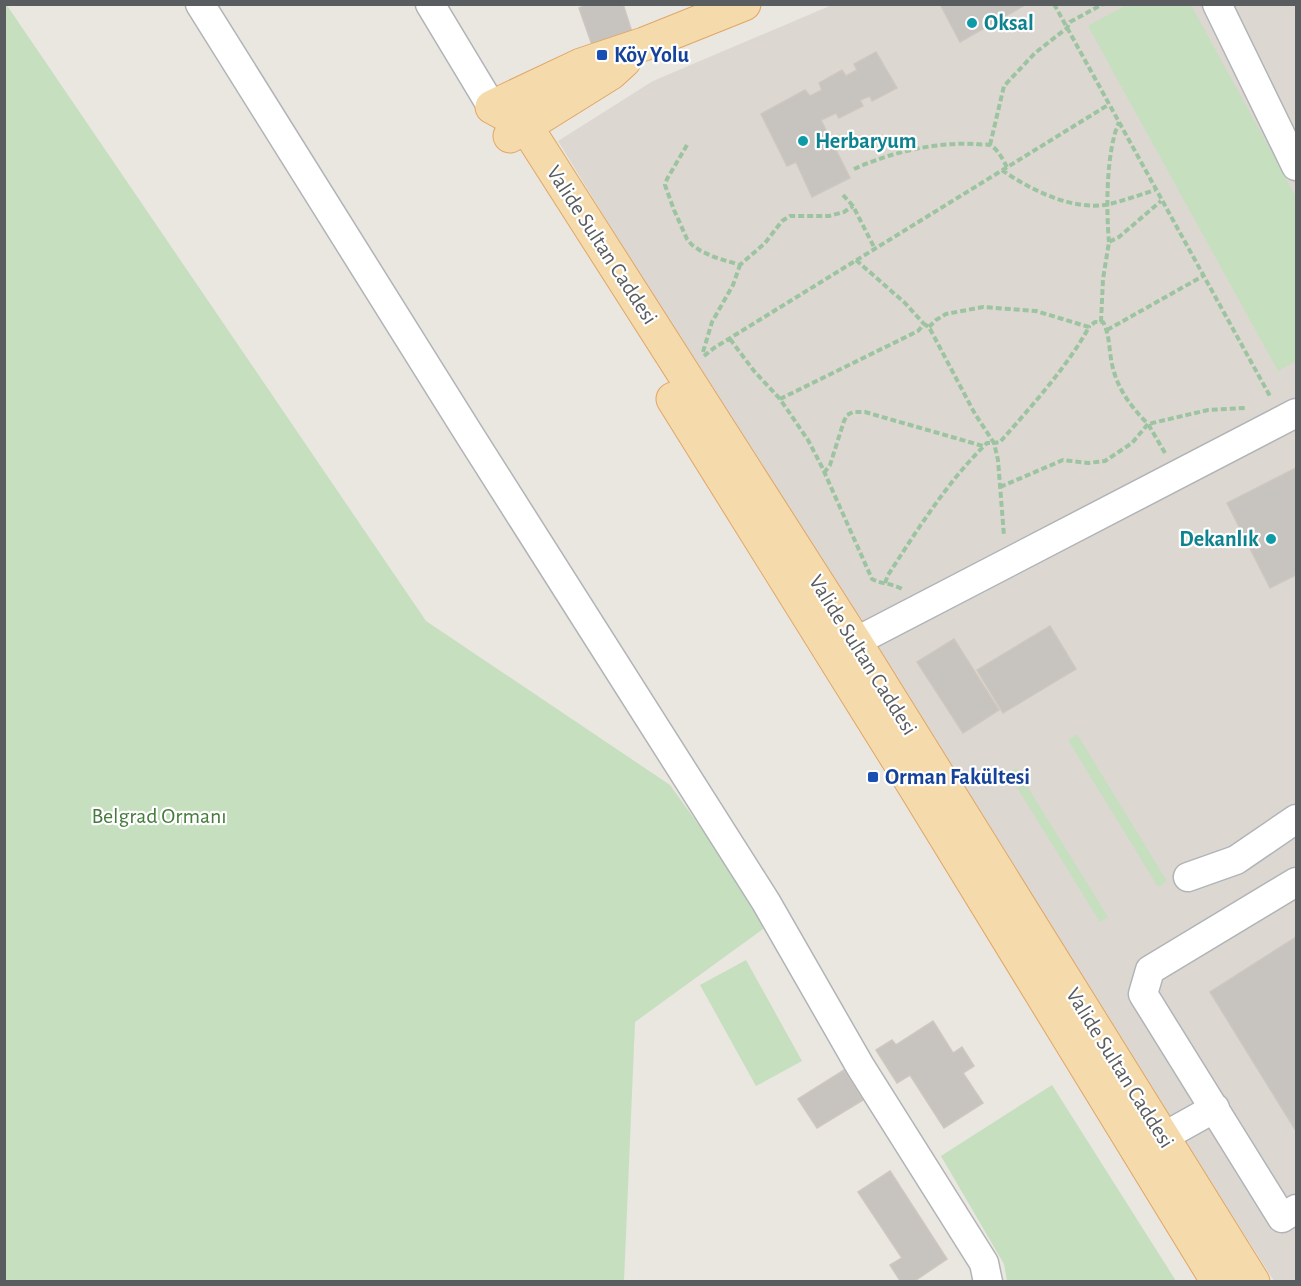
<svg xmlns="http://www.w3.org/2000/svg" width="1301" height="1286" font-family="'Alegreya Sans',sans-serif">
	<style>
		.education { fill: #ddd7d2 }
		.green { fill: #c5dfbf }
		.building { fill: #c7c3bf; stroke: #cec7bf; stroke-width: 1.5 }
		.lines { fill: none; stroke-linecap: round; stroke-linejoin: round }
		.minor-casing { stroke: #b1b4b7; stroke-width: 31 }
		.major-casing { stroke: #e0a664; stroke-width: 35 }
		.path { stroke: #9cc4a0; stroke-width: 4; stroke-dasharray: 6 3; stroke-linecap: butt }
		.minor { stroke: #fff; stroke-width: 28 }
		.major { stroke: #f5dbab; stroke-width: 33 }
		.culture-dot { fill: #0f9aa8; stroke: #fff; stroke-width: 2 }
		.transit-dot { fill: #1a4fb4; stroke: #fff; stroke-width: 2 }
		.labels { text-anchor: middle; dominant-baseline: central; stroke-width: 4.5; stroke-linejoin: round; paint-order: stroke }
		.culture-label { font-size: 22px; font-weight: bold; fill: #0d838f; stroke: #fff; text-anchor: start }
		.transit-label { font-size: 22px; font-weight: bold; fill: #164399; stroke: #fff; text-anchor: start }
		.street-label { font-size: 22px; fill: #595d5f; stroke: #fff }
		.park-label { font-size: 22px; fill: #457b3c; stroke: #fff }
	</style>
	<rect width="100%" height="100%" fill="#eae6e0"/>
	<path class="education" d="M832 5H1296V1281H1274L858 630 558 141 653 81Z"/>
	<path class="green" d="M6 4 426 621 670 785 770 924 635 1022 624 1281 5 1282Z
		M1128 4 1191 5 1296 197V361L1278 371 1088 26Z
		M1077 734 1167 881 1158 887 1068 740Z
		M1016 768 1108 917 1100 922 1008 773Z
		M746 960 802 1061 756 1086 700 985Z
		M1052 1085 1176 1281H1007L1004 1264 941 1156Z"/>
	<path class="building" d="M589 4H623L632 32 592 45 579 8Z
		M940 4H1027L960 42Z
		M876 52 897 88 872 101 870 96 860 100 863 106 839 118 836 113 821 120 850 178 812 197 796 162 787 166 761 114 805 90 810 96 822 90 819 83 842 70 846 76 857 70 854 64Z
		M1296 468V575L1270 588 1227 503Z
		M1050 626 1076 669 1003 713 977 670Z
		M954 639 999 710 963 733 917 662Z
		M1296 937V1131L1210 992Z
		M933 1021 953 1053 962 1047 974 1066 963 1073 983 1103 944 1128 910 1075 897 1083 876 1050 892 1040 896 1045Z
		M844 1070 863 1100 817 1128 798 1099Z
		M890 1171 947 1259 913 1282H901L890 1265 902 1258 858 1192Z"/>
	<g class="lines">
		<g class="minor-casing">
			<path id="minor" d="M200 4 469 434 766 902 860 1066 984 1263 988 1282
				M430 4 492 107
				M1217 4 1296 166
				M855 642 1296 413
				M1188 877 1236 860 1296 819
				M1296 882 1150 970 1143 994 1282 1218 1296 1209
				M1163 1137 1215 1108"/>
		</g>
		<g class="major-casing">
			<path id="major" d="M492 107 525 125 855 642 1253 1282
				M492 107 581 65 644 44 744 4
				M510 136 611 73 624 61
				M673 399 913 784 1218 1282"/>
		</g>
		<path class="path" d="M1054 4 1271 398
			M687 145 667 179 665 185 674 210 687 239 692 245 701 251 714 257 740 265 765 243 782 221 790 216H829L844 212 853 206
			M990 145 1004 86 1035 53 1067 28 1070 22 1103 4
			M854 169C892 152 934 142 976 144 980 145 987 144 990 145 998 149 1003 160 1007 167
			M1002 170C1030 190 1075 212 1110 204 1125 200 1140 195 1155 190
			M843 195 853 206 875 249
			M1109 242C1106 211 1106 151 1119 122
			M856 260 905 303 924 324
			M1101 322 1103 279 1109 242 1119 237 1161 201
			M929 327 936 320 946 314 983 307 1036 311 1089 327C1068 366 1030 408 1000 442L994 443 998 460 1004 536
			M1107 330 1203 276
			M730 339 754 371 780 399
			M703 352 712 322 733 285 740 265
			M704 356 714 348 1108 105
			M1165 453 1148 424 1208 410 1245 408
			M824 473 830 465 844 421 847 415 853 412H865L983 446
			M1000 487 1063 460 1088 463 1105 461 1132 443 1148 424C1129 405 1115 385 1111 359 1109 346 1109 333 1103 322H1095L1089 327
			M885 583 888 575C918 529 947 482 987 443H994L975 414 929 327 924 324 918 331 780 399 808 440 822 467 872 579C881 584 891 583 902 589"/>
		<use href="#minor" class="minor"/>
		<use href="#major" class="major"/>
	</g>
	<g class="culture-dot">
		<circle cx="972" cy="23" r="6"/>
		<circle cx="803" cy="141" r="6"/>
		<circle cx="1271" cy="539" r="6"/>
	</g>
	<g class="transit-dot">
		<rect x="596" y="49" width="12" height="12" rx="3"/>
		<rect x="867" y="771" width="12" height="12" rx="3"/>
	</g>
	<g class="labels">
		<g class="culture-label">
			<text x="984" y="23">Oksal</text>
			<text x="815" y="141">Herbaryum</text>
			<text x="1259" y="539" text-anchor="end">Dekanlık</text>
		</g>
		<g class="transit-label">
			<text x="614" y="55">Köy Yolu</text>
			<text x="885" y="777">Orman Fakültesi</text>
		</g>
		<g class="street-label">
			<text transform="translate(602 245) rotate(57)">Valide Sultan Caddesi</text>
			<text transform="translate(863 655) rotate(58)">Valide Sultan Caddesi</text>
			<text transform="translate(1120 1068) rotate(58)">Valide Sultan Caddesi</text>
		</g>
		<g class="park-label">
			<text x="159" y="816">Belgrad Ormanı</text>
		</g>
	</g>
	<rect width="1301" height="1286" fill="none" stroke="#595d5f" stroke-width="12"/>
</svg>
